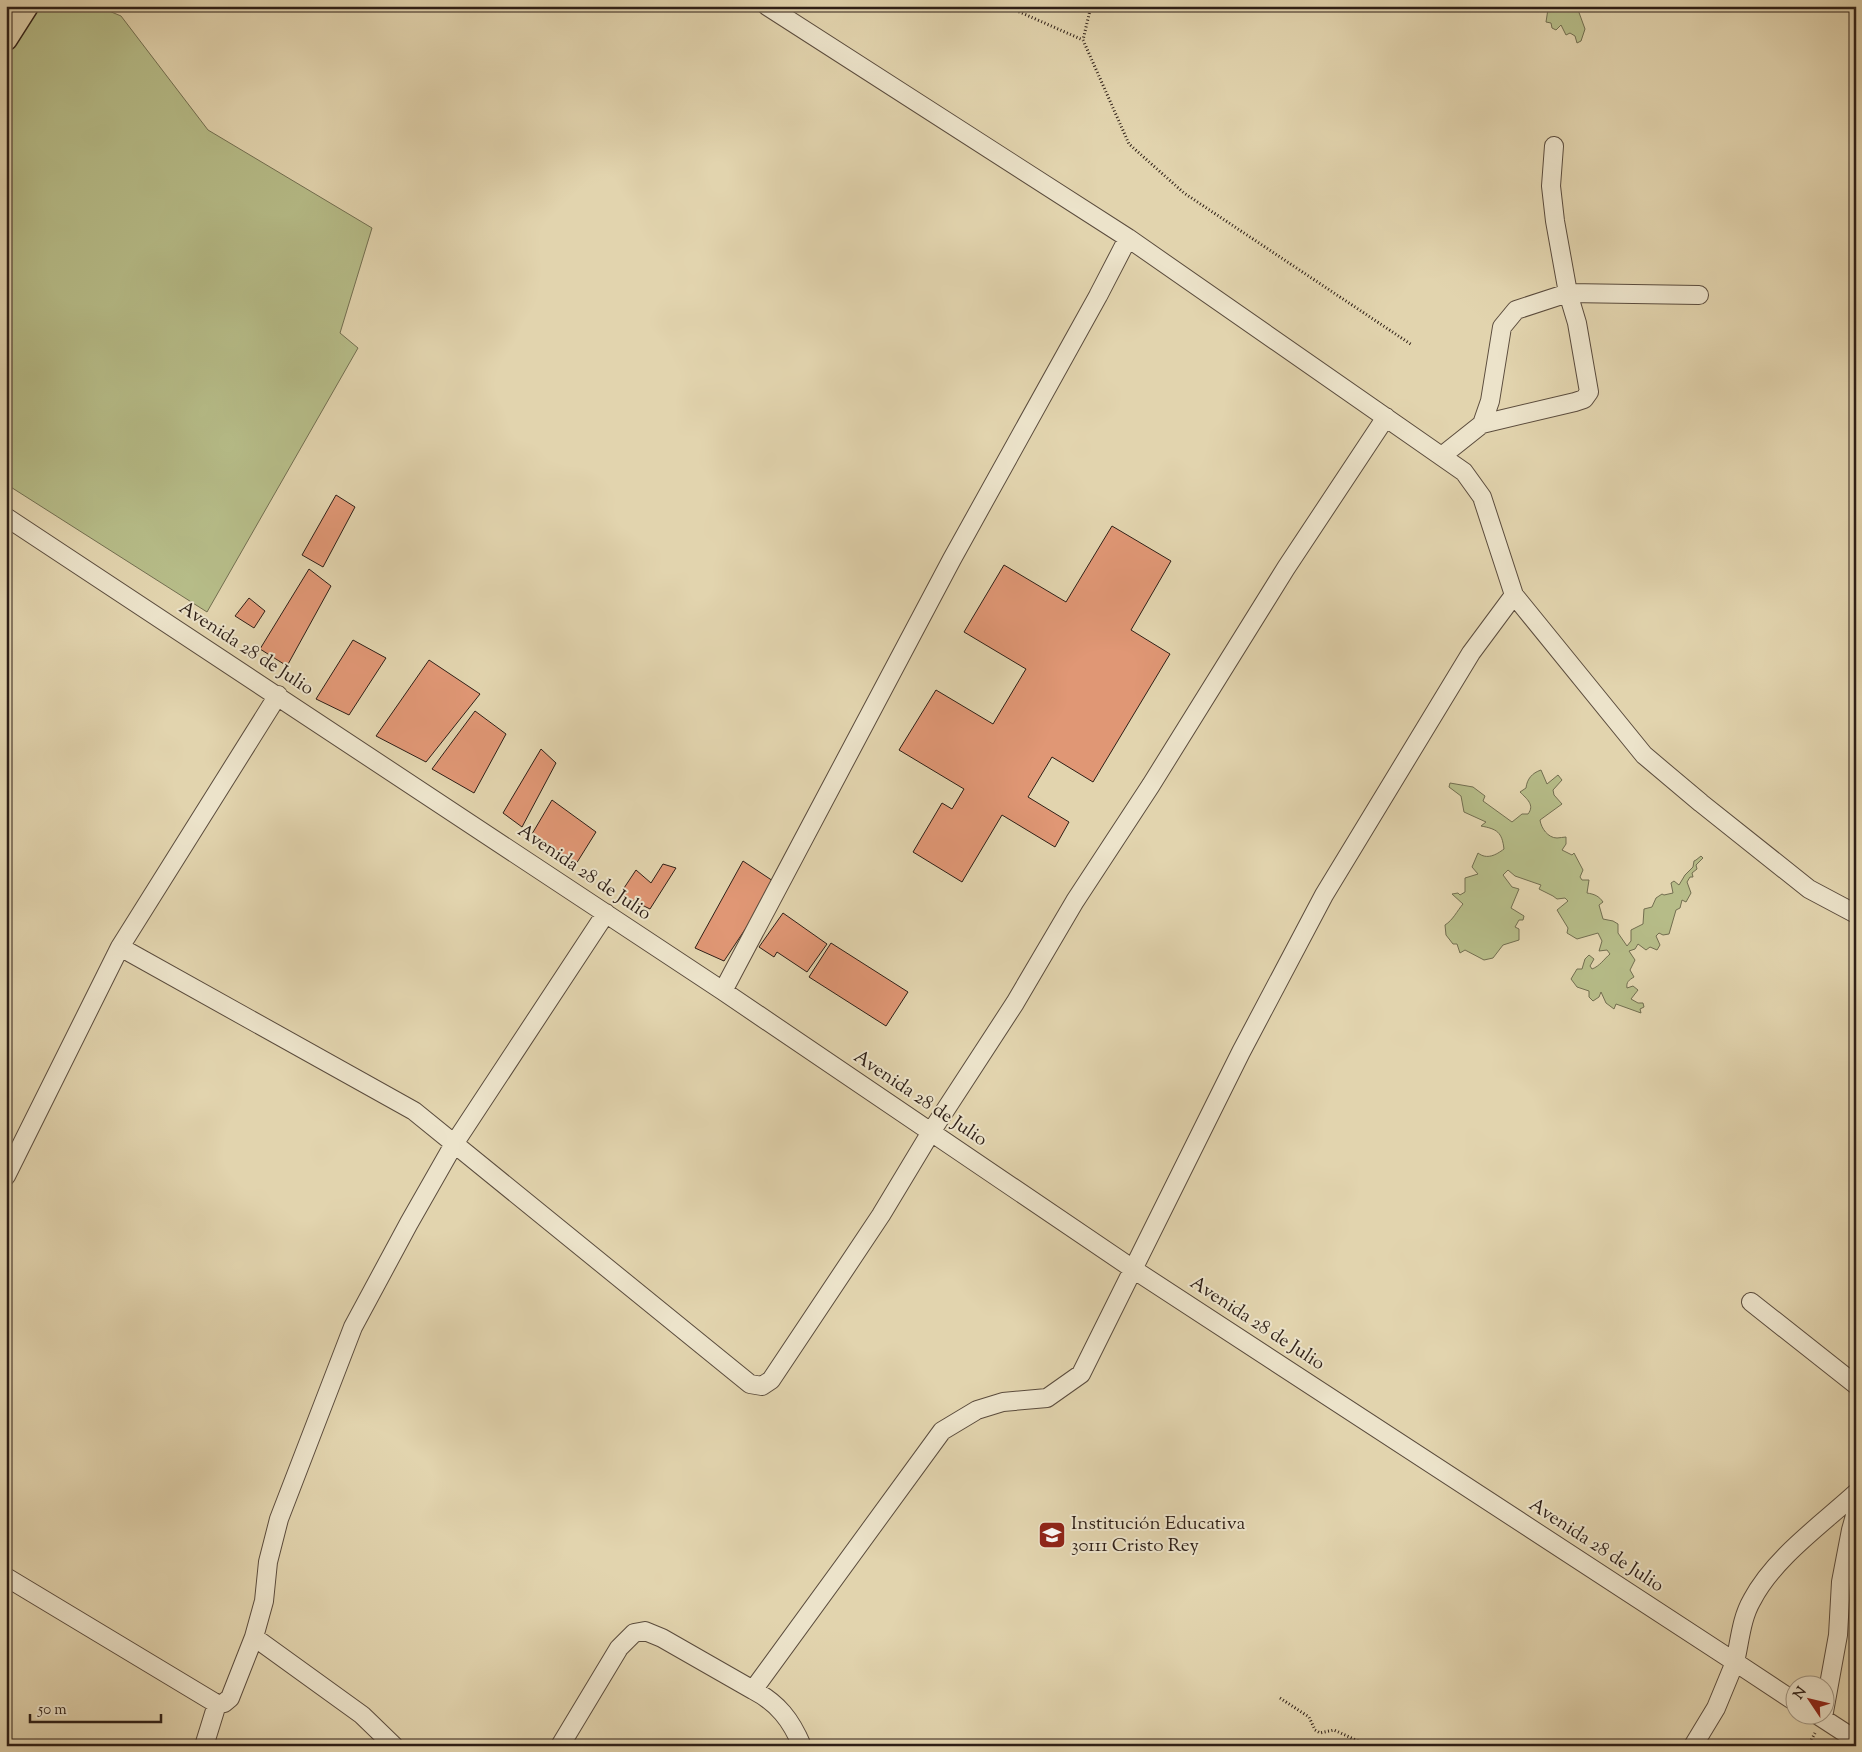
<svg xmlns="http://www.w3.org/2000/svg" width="1862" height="1752" font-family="'Sorts Mill Goudy',serif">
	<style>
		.green { fill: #b6bc88; stroke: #726e50 }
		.building { fill: #e09775; stroke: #2e1f17 }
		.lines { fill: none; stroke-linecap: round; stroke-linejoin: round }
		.minor-casing { stroke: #5b4c3d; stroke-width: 20 }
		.major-casing { stroke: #2e1f17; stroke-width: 25 }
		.path { stroke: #2e1f17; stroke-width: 3; stroke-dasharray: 1 2.5; stroke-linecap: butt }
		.minor { stroke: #ece3ca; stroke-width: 18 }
		.major { stroke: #e2d4ae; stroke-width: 22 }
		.labels { text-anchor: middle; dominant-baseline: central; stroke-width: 4; stroke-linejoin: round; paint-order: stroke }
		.street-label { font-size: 19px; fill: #2e1f17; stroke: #ece3ca }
		.poi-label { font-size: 19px; fill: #2e1f17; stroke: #ece3ca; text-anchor: start }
	</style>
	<rect width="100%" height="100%" fill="#e2d4ae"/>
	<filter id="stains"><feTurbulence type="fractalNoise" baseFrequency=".004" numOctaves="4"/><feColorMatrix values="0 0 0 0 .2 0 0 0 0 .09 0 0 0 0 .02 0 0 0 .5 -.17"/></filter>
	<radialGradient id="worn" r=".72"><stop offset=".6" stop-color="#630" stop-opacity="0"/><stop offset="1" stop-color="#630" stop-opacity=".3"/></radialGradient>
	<path class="green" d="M32 6H97L121 16 208 130 372 228 340 333 358 348 207 612 6 484V48Z
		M1530 6 1577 7 1585 29 1581 41 1577 43 1575 36 1570 33 1566 35 1561 25 1556 30 1552 28 1551 23 1546 22 1548 9 1535 11Z
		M1541 770 1547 784 1558 775 1562 780 1553 790 1554 795 1562 804 1540 820C1541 828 1548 838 1557 838 1560 838 1563 837 1566 837V844L1562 850 1572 855 1574 853 1583 870 1580 877 1582 880H1589L1587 893C1594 894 1599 896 1603 902L1599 905 1603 919 1613 921 1618 924V933L1627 946 1631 941V930L1643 924 1644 909 1652 907 1656 898 1662 894 1664 895 1673 893 1671 883 1674 881 1679 885 1685 875 1693 867 1694 861 1696 860 1701 856 1703 858 1696 865 1697 869 1692 873 1693 877H1690L1687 882 1691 893 1686 902 1682 900 1680 908 1676 910 1669 934 1663 935 1659 933 1656 936 1660 945 1657 950 1650 947 1646 950 1638 944 1635 949 1629 951 1635 960 1630 970 1634 977C1629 980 1626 982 1627 988L1633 986 1638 990 1631 999 1638 1003H1643L1644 1007 1640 1009 1641 1013 1616 1004 1614 1009 1606 1003 1601 992 1599 997 1593 1001 1589 997V991L1577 987 1571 979 1577 969H1582L1585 959 1589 955 1594 959 1590 966 1592 969C1600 966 1604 959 1610 954L1607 950 1599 951 1602 941 1598 933 1577 939 1567 933 1568 928 1557 910 1568 901 1565 898 1557 899 1553 896 1539 889 1541 885 1515 876 1508 870 1503 875 1512 887 1519 889 1511 908 1524 916 1523 920H1519L1515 927 1519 929V940L1503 945 1493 958 1484 960 1465 950 1460 953 1457 944H1453L1446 935 1445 925C1453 920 1457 911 1463 904L1452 894 1458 893 1460 895 1465 892V878L1478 874 1472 867 1478 853C1487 860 1496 855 1504 849 1502 832 1497 829 1481 826L1486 822 1464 812 1461 796 1449 787 1450 783 1473 787 1485 796 1483 801 1512 822 1522 814H1528C1535 805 1527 799 1520 792L1526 788C1527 779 1532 773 1541 770Z"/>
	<path class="building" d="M336 495 355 507 323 567 302 555Z
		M1112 526 1171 561 1131 630 1170 654 1093 782 1052 757 1028 797 1069 822 1055 847 1002 815 962 882 913 852 942 803 952 809 964 789 899 750 936 690 993 724 1026 669 964 632 1004 565 1066 602Z
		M309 569 331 586 287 666 260 649Z
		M249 598 265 611 254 628 235 616Z
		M353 640 386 658 349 715 316 699Z
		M429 660 480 694 426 762 376 736Z
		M475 711 506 734 474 793 432 769Z
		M541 749 556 763 522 827 503 813Z
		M552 800 596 832 576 864 532 834Z
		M743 861 776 883 724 961 695 948Z
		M663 864 676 868 650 909 620 894 636 870 651 883Z
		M783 913 827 944 807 972 777 952 774 957 759 947Z
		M831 943 908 992 886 1026 809 977Z"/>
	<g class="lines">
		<g class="minor-casing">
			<path id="minor" d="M767 6 1128 238 1464 472 1482 497 1514 595 1644 755 1701 803 1809 889 1856 914
				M1482 424 1575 402 1584 399 1589 392 1577 323 1568 293 1555 221 1551 186 1554 146
				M1443 455 1482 424 1490 401 1502 327 1516 310 1568 293 1699 295
				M6 517 723 991 1133 1269 1735 1662 1716 1708 1693 1746
				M120 947 414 1111 750 1384 762 1386 771 1380 881 1215 931 1132 1015 1003 1075 901 1151 785 1286 568 1386 417
				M723 991 952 559 1098 296 1128 238
				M6 1176 120 947 278 695
				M1751 1302 1856 1385
				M6 1577 217 1704 224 1703 230 1698 254 1637 264 1601 268 1562 279 1519 353 1327 409 1223 454 1144 606 913
				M254 1637 362 1715 394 1746
				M753 1690C778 1703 791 1720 802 1746
				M1794 1701 1735 1662C1740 1641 1741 1619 1752 1600 1774 1558 1821 1525 1856 1493
				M1824 1712 1838 1635 1841 1582 1851 1530 1856 1512
				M1816 1714 1856 1740
				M204 1746 217 1704
				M560 1746 619 1648 634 1633 645 1631 662 1638 753 1690 942 1431 977 1410 1003 1402 1047 1398 1081 1374 1241 1052 1324 895 1471 653 1514 595"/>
		</g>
		<g class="major-casing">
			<path id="major" d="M6 39 27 6"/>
		</g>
		<path class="path" d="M1006 6 1083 40
			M1091 6 1083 40 1129 144 1184 193 1412 345
			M1280 1698 1309 1717 1315 1730 1320 1733 1334 1730 1369 1746
			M1808 1746 1815 1733"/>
		<use href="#minor" class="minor"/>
		<use href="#major" class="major"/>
	</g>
	<defs>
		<g id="school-square" transform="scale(1.4375)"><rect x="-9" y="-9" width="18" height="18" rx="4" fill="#8f2418" stroke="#ece3ca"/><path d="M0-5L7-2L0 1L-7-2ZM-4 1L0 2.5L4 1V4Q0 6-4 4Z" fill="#fff"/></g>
	</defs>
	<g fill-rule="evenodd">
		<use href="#school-square" x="1052" y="1535"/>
	</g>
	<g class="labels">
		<g class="street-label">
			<text transform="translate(246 649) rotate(33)">Avenida 28 de Julio</text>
			<text transform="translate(584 873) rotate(34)">Avenida 28 de Julio</text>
			<text transform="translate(920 1099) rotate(34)">Avenida 28 de Julio</text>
			<text transform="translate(1257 1324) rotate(33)">Avenida 28 de Julio</text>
			<text transform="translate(1596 1546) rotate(33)">Avenida 28 de Julio</text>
		</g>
		<g class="poi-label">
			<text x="1071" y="1524">Institución Educativa<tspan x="1071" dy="22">30111 Cristo Rey</tspan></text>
		</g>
	</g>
	<rect width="1862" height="1752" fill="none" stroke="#e2d4ae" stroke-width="25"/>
	<rect x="8" y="8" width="1847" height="1737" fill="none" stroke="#2e1f17" stroke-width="2.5"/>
	<rect x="12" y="12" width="1837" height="1727" fill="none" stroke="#2e1f17"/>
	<g transform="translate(1810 1700) rotate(305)"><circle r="24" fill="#ece3ca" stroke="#a09582"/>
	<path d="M0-4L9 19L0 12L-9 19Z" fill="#8f2418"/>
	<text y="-8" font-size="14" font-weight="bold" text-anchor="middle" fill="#2e1f17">N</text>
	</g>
	<path d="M30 1714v8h131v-8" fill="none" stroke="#2e1f17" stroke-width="2.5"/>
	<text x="38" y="1714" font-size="15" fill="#2e1f17" stroke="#ece3ca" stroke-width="4" paint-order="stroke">50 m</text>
	<rect width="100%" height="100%" filter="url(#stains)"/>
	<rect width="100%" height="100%" fill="url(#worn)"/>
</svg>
